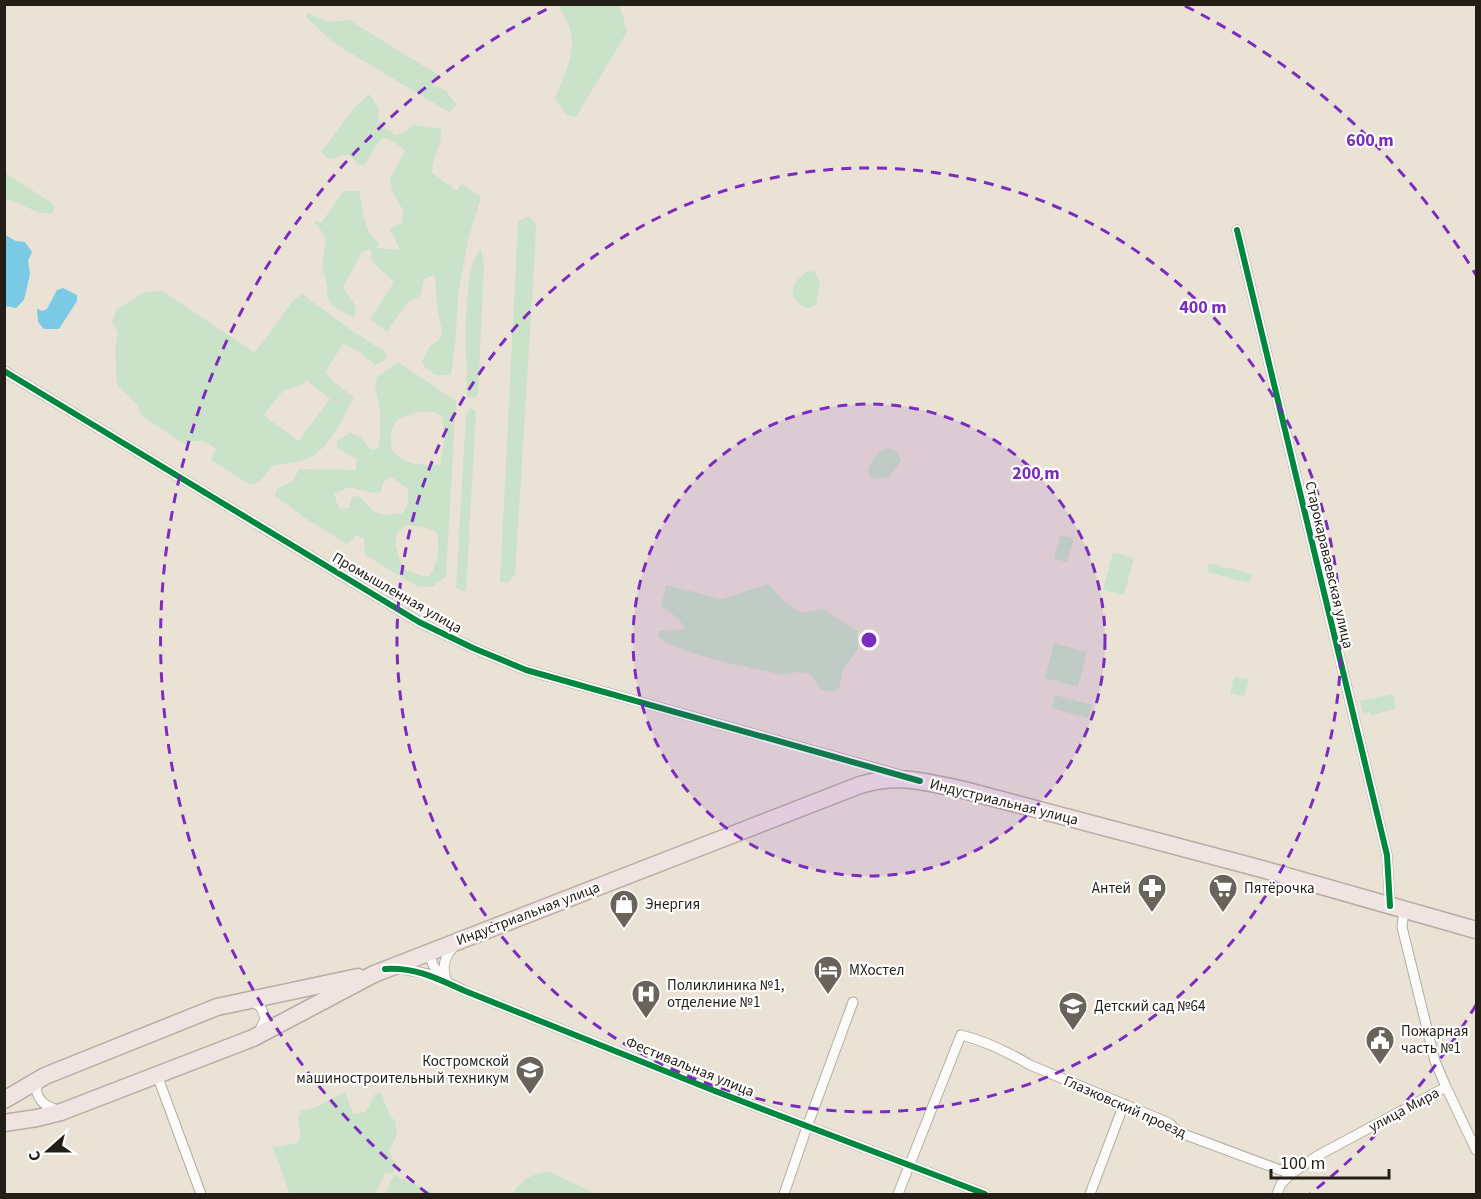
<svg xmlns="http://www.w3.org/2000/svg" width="1481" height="1199" font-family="'Source Sans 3',sans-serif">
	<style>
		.green { fill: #cae2c8; fill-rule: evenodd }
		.water { fill: #7bcae5 }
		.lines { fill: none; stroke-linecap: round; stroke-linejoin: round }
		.minor-casing { stroke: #b2ada2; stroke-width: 11 }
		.trunk-casing { stroke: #b9aaa2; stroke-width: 19 }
		.minor { stroke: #fcfbf9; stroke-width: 9 }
		.trunk { stroke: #efe4e2; stroke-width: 16 }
		.cycleway-casing { stroke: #fff; stroke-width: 10 }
		.cycleway { stroke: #00873e; stroke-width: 6 }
		.ring { fill: none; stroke: #7b2cbf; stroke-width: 3; stroke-dasharray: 10 8 }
		.labels { text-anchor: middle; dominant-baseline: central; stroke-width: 4.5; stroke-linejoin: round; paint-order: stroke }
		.street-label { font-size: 15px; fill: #241f16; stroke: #fff }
		.poi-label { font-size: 15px; fill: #241f16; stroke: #fff; text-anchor: start }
		.centre { fill: #7b2cbf; stroke: #fff; stroke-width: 3 }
		.ring-label { font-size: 18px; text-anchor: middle; font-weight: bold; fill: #7b2cbf; stroke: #fff; stroke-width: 4.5; stroke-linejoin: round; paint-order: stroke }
	</style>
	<rect width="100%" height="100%" fill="#eae2d5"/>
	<path class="green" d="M558 5H620L627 32 576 117 566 115 555 99C564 77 578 49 569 26 566 18 561 11 558 5Z
		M308 13 328 22 349 20 438 75 432 85 445 90 457 105 449 112 334 43 306 17Z
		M369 94 378 107 379 122 395 135 404 132 413 125 441 129C443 146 432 155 432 173L456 190 462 184 481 197 468 240 458 296 455 347 451 375H435L424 366 422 361 430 346 439 340 442 331 437 307 435 275 424 279 421 295 406 304 387 332 370 319 394 282 371 261 372 252 369 249 362 252 343 287C349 298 361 307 353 318L333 306 327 297C329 283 325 281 323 269 320 249 334 243 315 223V220L321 223 344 191H359C364 210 362 230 379 243L377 248 400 250 390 229 402 223 403 210 392 191 390 179 405 151 393 141 384 138 378 142 365 165 358 164 348 154 330 159 321 153 353 109Z
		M5 173 51 202 55 207 53 213H40L5 198Z
		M528 216 536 223 535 251 515 575 507 583 500 582 518 222Z
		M481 249 484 264 478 395 472 398 467 397C467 368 460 267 481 249Z
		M808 271 815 272 820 283 816 305 808 309C786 300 789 283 808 271Z
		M154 291 164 292 254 352C271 337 286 303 302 294L348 328 385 352 387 357 382 362 375 365 360 352 343 344 326 371 332 381 354 397C343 417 331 447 309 458 299 463 284 463 272 466 266 474 261 484 249 484L211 460 216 449C204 439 198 439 184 444L141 415 137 404 117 385 115 350 118 332 112 323 116 310 144 292ZM307 381 330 399 299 441 263 415 284 390 302 385Z
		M398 362 456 401 446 576 432 587 417 586 365 555 364 538 356 535 347 544 305 518 275 496 277 489 294 480 299 469 355 470 357 459 337 448V441L349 433 358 435 372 450 378 448 380 438V413L375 386 377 377ZM421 412H435L443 417 444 440 440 465C417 464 411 467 392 451 388 424 395 416 421 412ZM391 477 408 489V503L403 513C379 517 374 514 359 496L352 497 349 508 339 509 334 494 349 487 373 493 381 491 384 481ZM406 525 428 528 437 533C440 549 438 562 430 576L425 577 408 571 401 564 395 543 397 533Z
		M470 407 476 412 466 591H461L456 587 466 416Z
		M888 448 896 450 901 461 889 477 872 479 868 470C872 461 877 450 888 448Z
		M1060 535 1074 538 1067 562 1054 559Z
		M1113 552 1134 558 1124 595 1103 590Z
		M1209 563 1252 574 1249 583 1207 572Z
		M768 584 784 601 801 613 824 609 857 631 858 649 843 670 839 689 833 692 820 689 811 674 797 672 783 675C751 667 681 656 658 637L659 631 685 629 679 619 661 606 666 585 722 599Z
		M1054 643 1087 652 1078 687 1045 678Z
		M1234 677 1249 679 1244 697 1230 693Z
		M1393 694 1396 709 1371 715 1370 712 1363 714 1360 701Z
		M1055 695 1092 705 1088 718 1052 708Z
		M345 1092 353 1114 366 1112 375 1094 381 1092 389 1114 395 1121 397 1135 389 1151 396 1166 392 1173 385 1174 375 1194H290L272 1145 280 1147 297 1143 301 1137 298 1120 301 1111 317 1107Z
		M550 1172 596 1194H513C521 1179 533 1173 550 1172Z
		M394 1175 436 1194H385Z"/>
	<path class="water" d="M5 235 16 241 25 242 32 252 28 261 30 274 24 300 16 308 5 306Z
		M63 288 77 295V301L59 329H44L38 322 37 309 43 311 47 309 57 290Z"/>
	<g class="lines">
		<g class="minor-casing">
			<path id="minor" d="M1237 230 1387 855 1390 906
				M4 371 419 622 473 648 526 670 897 774
				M1404 910 1402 927 1435 1061 1446 1087 1476 1150
				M429 953 433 965 443 979
				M397 968 433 975 465 991 715 1091 985 1194
				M448 983C441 969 443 957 455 946
				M250 1002C260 1003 263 1010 265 1019L259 1032
				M157 1075 201 1194
				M41 1080 36 1088C38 1103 47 1106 60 1111
				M784 1194 807 1127 853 1002
				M898 1194 961 1035C986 1041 1008 1052 1030 1065L1169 1123 1178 1132 1291 1174
				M1090 1194 1124 1104
				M1277 1194 1281 1184 1291 1174 1317 1156 1446 1087"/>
		</g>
		<g class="trunk-casing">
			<path id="trunk" d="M4 1100 45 1076 217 1007 358 977
				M4 1123 37 1118 61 1112 253 1038 374 974 860 785C900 773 925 782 964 790L1262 869 1476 930"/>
		</g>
		<use href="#minor" class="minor"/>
		<use href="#trunk" class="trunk"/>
		<g class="cycleway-casing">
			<path id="cycleway" d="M1237 230 1387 855 1390 906
				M4 371 419 622 473 648 526 670 920 781
				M385 969C416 967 438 979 465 991L715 1091 985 1194"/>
		</g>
		<use href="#cycleway" class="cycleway"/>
	</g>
	<circle cx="869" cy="640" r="236" fill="#7b2cbf" fill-opacity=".12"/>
	<g class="ring">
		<circle cx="869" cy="640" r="236"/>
		<circle cx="869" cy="640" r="472"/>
		<path d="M1476 1005A708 708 0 0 1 1310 1194M428 1194A708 708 0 0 1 553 6M1185 6A708 708 0 0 1 1476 275"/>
	</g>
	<defs>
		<g id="pharmacy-pin" transform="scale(1.5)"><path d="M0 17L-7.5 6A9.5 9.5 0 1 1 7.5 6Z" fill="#696359" stroke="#fff"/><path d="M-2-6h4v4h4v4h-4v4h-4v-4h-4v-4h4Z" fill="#fff"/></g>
		<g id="supermarket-pin" transform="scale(1.5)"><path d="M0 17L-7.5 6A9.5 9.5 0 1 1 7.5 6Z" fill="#696359" stroke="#fff"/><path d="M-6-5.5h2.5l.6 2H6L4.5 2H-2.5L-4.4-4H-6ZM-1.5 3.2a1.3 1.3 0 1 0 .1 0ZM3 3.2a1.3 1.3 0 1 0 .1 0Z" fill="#fff"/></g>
		<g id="shop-pin" transform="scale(1.5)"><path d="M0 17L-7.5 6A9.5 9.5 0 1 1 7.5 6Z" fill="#696359" stroke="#fff"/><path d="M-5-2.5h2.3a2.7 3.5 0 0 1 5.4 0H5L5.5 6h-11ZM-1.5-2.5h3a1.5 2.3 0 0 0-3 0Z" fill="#fff"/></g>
		<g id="hotel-pin" transform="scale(1.5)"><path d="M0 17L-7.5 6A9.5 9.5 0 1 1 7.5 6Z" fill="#696359" stroke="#fff"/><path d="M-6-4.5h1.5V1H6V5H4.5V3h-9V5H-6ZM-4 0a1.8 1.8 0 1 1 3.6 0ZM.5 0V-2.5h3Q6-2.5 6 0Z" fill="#fff"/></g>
		<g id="hospital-pin" transform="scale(1.5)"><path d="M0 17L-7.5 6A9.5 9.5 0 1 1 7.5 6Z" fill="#696359" stroke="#fff"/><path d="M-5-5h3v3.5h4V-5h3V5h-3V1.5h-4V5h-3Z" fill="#fff"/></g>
		<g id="school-pin" transform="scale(1.5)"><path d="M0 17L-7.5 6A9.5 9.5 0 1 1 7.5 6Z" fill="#696359" stroke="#fff"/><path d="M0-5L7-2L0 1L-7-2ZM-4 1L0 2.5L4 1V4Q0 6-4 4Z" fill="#fff"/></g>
		<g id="civic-pin" transform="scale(1.5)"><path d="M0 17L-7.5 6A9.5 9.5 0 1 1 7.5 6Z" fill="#696359" stroke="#fff"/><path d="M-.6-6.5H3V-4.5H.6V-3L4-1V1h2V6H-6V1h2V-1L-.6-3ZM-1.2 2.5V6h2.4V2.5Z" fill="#fff"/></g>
		<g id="university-pin" transform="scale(1.5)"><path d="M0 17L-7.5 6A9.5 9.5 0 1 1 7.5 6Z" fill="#696359" stroke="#fff"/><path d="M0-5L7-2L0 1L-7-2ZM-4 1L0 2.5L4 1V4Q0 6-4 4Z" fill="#fff"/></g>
	</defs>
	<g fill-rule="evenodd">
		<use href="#pharmacy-pin" x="1152" y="888"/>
		<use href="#supermarket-pin" x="1223" y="888"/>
		<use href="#shop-pin" x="624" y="904"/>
		<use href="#hotel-pin" x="828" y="970"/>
		<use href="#hospital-pin" x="646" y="994"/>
		<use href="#school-pin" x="1073" y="1006"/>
		<use href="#civic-pin" x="1380" y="1040"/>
		<use href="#university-pin" x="530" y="1070"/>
	</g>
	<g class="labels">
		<g class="street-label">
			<text transform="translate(1329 565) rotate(77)">Старокараваевская улица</text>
			<text transform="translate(397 593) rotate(30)">Промышленная улица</text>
			<text transform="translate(1004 802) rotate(14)">Индустриальная улица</text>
			<text transform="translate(528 914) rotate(-21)">Индустриальная улица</text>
			<text transform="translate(690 1067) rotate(22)">Фестивальная улица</text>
			<text transform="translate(1125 1107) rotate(24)">Глазковский проезд</text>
			<text transform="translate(1404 1110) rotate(-28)">улица Мира</text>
		</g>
		<g class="poi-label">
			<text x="1131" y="888" text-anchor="end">Антей</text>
			<text x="1244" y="888">Пятёрочка</text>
			<text x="645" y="904">Энергия</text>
			<text x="849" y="970">МХостел</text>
			<text x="667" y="985">Поликлиника №1,<tspan x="667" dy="17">отделение №1</tspan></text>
			<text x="1094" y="1006">Детский сад №64</text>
			<text x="1401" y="1031">Пожарная<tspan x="1401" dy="17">часть №1</tspan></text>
			<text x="509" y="1061" text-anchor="end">Костромской<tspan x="509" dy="17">машиностроительный техникум</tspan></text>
		</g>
	</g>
	<circle cx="869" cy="640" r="9" class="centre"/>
	<g class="ring-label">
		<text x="1370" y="146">600 m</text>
		<text x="1203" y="313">400 m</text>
		<text x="1036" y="479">200 m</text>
	</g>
	<rect width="1481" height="1199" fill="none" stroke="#241f16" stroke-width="12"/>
	<g transform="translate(48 1151) rotate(249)" stroke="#ffffff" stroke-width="4.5" paint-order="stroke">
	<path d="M0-4.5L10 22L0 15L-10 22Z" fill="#241f16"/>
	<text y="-9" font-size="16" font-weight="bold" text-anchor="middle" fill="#241f16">С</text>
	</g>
	<path d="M1271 1169v9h118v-9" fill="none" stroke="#241f16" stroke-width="3"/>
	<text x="1280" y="1169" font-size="18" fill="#241f16" stroke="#ffffff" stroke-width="4.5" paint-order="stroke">100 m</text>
</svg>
